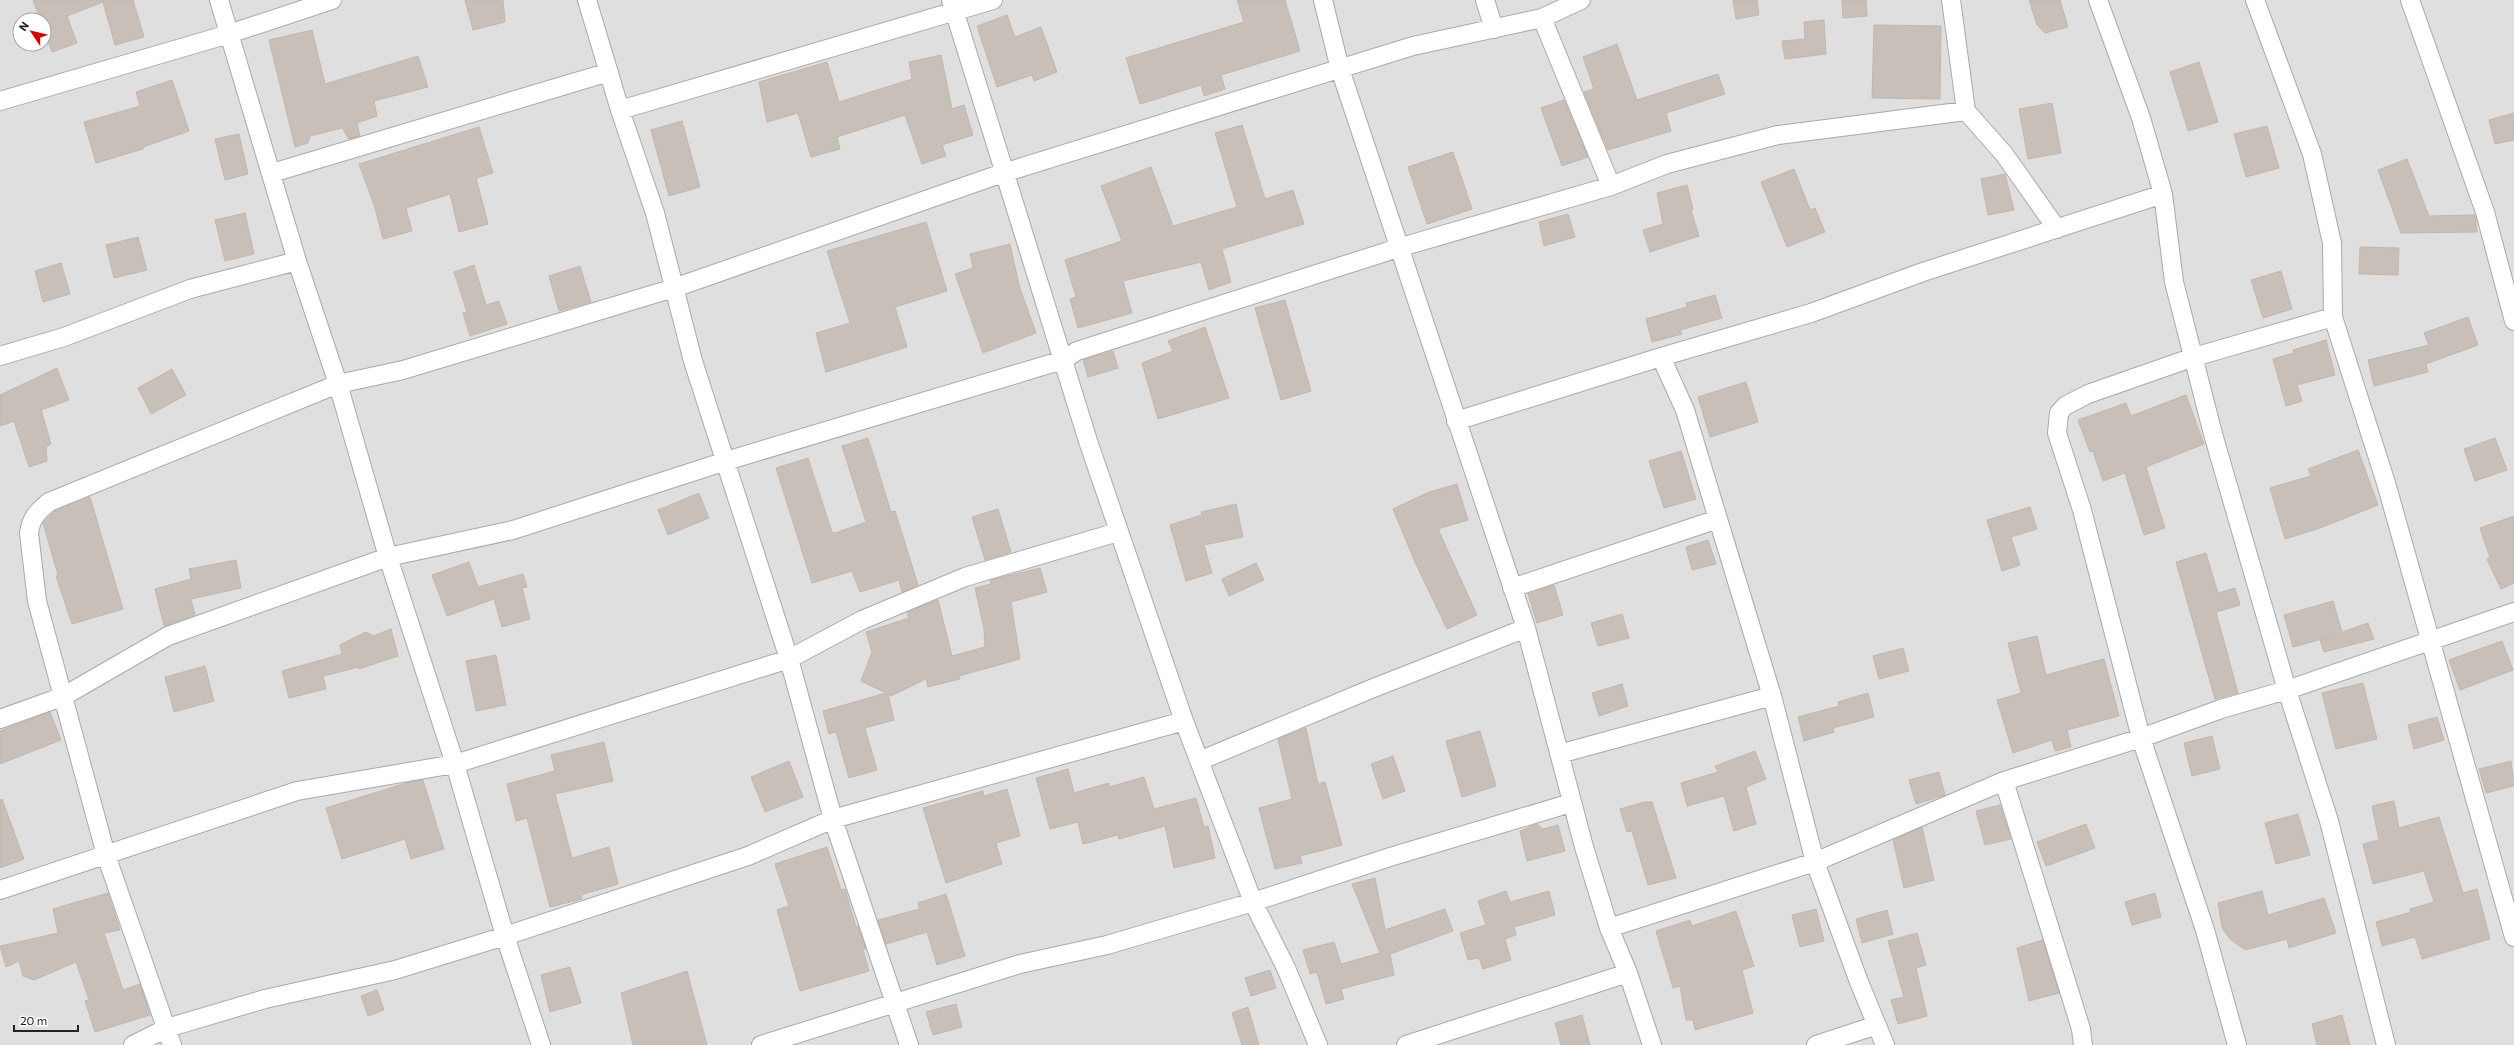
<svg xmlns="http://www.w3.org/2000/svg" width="2514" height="1045" font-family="Commissioner,sans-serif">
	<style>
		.residential { fill: #e0dfdf; fill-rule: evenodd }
		.building { fill: #c7bfb8; stroke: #c4b6ab }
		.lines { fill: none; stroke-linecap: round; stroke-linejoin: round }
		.minor-casing { stroke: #a9a9a9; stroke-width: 20 }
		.minor { stroke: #fff; stroke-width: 18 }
	</style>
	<rect width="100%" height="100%" fill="#f2efe9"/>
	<path class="residential" d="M0 0H2514V1045H0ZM20 20H44V44H20Z"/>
	<path class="building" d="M33 0H133L144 37 115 45 103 2 67 16 77 43 52 52 44 30V20H40Z
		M465 0H503L505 22 473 30Z
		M1237 0H1285L1300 51 1221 75 1225 89 1204 96 1201 85 1140 104 1126 58 1244 22Z
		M1733 0H1757L1759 15 1736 19Z
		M1842 0H1866L1867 16 1843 18Z
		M2029 0H2060L2068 27 2045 33 2037 25Z
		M1007 15 1015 37 1041 27 1057 72 1034 81 1032 75 997 87 977 26Z
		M1824 20 1826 54 1785 59 1782 41 1805 39 1804 22Z
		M1874 25 1941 26 1940 99 1872 98Z
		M312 30 325 84 418 56 428 87 374 101 377 116 357 123 360 136 349 139 342 128 310 136 308 143 295 147 269 40Z
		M1617 44 1637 100 1718 74 1725 94 1666 113 1671 131 1608 150 1584 92 1594 89 1583 57Z
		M941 55 952 109 964 105 973 135 942 145 946 156 922 164 905 115 837 137 840 149 811 157 798 113 767 122 759 82 827 62 839 102 912 79 909 62Z
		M2199 62 2218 122 2188 131 2170 72Z
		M172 80 189 131 143 147V149L96 163 84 122 140 106 136 92Z
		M1564 100 1588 157 1562 166 1541 108Z
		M2052 103 2061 153 2028 159 2019 109Z
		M2514 113V140L2495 144 2489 120Z
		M682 121 700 187 669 196 651 130Z
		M1242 125 1265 199 1293 190 1304 224 1222 249 1231 282 1209 290 1201 262 1123 281 1132 313 1078 328 1070 299 1076 297 1065 260 1122 241 1101 186 1151 167 1173 226 1237 207 1215 133Z
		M2267 126 2279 168 2246 177 2234 134Z
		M479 127 493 173 476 178 488 224 459 232 450 194 406 208 412 231 383 239 375 208 359 164Z
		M239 134 248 174 225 180 215 139Z
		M1453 152 1472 209 1427 224 1408 167Z
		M2407 159 2429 216 2475 215 2477 232 2401 233 2378 170Z
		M1794 169 1810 210 1815 208 1825 232 1787 247 1761 182Z
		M2005 174 2014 210 1988 215 1981 179Z
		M1687 185 1693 209 1691 210 1699 236 1650 252 1643 230 1663 224 1657 193Z
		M245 213 254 254 225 261 215 220Z
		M1568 214 1575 237 1544 246 1539 222Z
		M926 222 947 291 895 307 907 347 826 372 816 333 850 323 827 251Z
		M138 237 147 270 114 278 106 245Z
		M1010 244 1019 285 1036 333 983 353 955 274 973 268 970 254Z
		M2360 247 2399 248 2398 275 2359 274Z
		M61 263 70 294 43 302 35 271Z
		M474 265 486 305 499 301 507 324 470 336 463 313 467 312 454 272Z
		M580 266 591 302 559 311 549 276Z
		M2281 271 2292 309 2263 318 2251 280Z
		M1715 295 1722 318 1680 330 1682 334 1652 342 1646 319 1687 307 1686 303Z
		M1285 300 1311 391 1281 400 1255 308Z
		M2468 317 2478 345 2426 364 2428 372 2374 386 2368 360 2429 345 2424 333Z
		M1205 327 1229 398 1158 419 1142 363 1173 351 1168 341Z
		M2326 340 2335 375 2297 385 2302 401 2286 406 2273 359 2294 353 2293 350Z
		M1113 351 1118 368 1088 377 1083 360Z
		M57 368 69 400 41 410 51 444 46 447 47 461 29 467 14 421 0 426V395Z
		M172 369 186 395 151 414 138 388Z
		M1746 382 1758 422 1710 437 1698 397Z
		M2186 395 2204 444 2146 467 2165 528 2144 535 2125 473 2103 481 2093 451 2090 452 2078 420 2126 403 2131 416Z
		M868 438 891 512 895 511 918 585 902 592 899 580 860 592 852 571 812 583 776 468 808 458 832 532 835 533 866 522 842 446Z
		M2495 438 2507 470 2475 481 2464 449Z
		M2358 450 2378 505 2320 528 2285 539 2270 488 2311 476 2308 469Z
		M1681 451 1696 499 1664 508 1649 461Z
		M1457 484 1468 520 1438 529 1477 615 1447 629 1415 562 1393 509 1429 492Z
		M699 493 709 518 668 535 658 510Z
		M90 497 123 609 72 624 56 576 58 575 43 523 55 511Z
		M1236 504 1243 537 1204 545 1212 573 1186 581 1170 525 1202 515 1201 512Z
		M2030 507 2037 529 2011 537 2020 565 2002 571 1987 520Z
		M998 509 1011 552 985 560 972 517Z
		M2514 516V583L2501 589 2487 559 2490 558 2480 528Z
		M1708 540 1716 564 1692 570 1686 547Z
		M2206 553 2218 593 2235 588 2240 605 2216 612 2238 693 2215 699 2176 562Z
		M236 560 241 588 191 599 195 615 164 626 155 589 191 579 189 569Z
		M469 562 478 587 523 574 527 587 522 588 530 619 502 627 494 599 447 616 432 575Z
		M1256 563 1264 580 1229 596 1222 579Z
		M1040 568 1047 592 1011 602 1020 659 959 676 960 679 928 687 926 679 891 696 888 694 894 720 865 728 877 770 849 778 836 732 829 734 823 711 886 693 861 681 872 652 866 632 909 618 907 612 938 600 952 656 985 647 984 629 975 588 991 584 990 580Z
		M1554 585 1563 615 1537 623 1528 594Z
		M2333 601 2342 632 2368 623 2374 639 2324 652 2320 640 2333 636 2293 647 2284 615Z
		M1622 614 1629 638 1598 646 1591 623Z
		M391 629 398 656 359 669V667L323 676 326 689 289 698 282 671 342 654 340 645 366 632 373 636Z
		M2037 636 2046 675 2104 659 2119 716 2067 730 2071 747 2055 751 2052 740 2013 753 1997 700 2021 693 2008 643Z
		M2502 641 2513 670 2460 690 2449 660Z
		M1903 648 1909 671 1879 679 1873 656Z
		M496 655 506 705 476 711 466 661Z
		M205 666 214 701 174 712 165 677Z
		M2363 683 2377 739 2336 749 2322 693Z
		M1622 684 1628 706 1599 716 1592 693Z
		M1868 693 1874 717 1833 728 1834 732 1804 741 1798 717 1839 706 1838 702Z
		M50 712 61 740 0 764V731Z
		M2437 717 2444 740 2414 749 2408 725Z
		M1306 728 1318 784 1325 782 1342 845 1300 856 1302 863 1275 869 1259 808 1292 799 1278 739Z
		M1480 731 1496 786 1462 797 1446 741Z
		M2212 736 2220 769 2192 776 2184 743Z
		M604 742 613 781 555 794 572 858 609 847 618 884 581 895 582 899 550 907 527 818 516 821 507 784 555 771 551 755Z
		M1755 751 1766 779 1746 787 1756 824 1734 831 1724 796 1687 806 1681 783 1718 772 1715 766Z
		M1393 756 1405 791 1383 799 1371 764Z
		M789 761 803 797 765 812 751 777Z
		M2511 761 2514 786 2486 793 2479 769Z
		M1068 769 1074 793 1109 783V787L1144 777 1154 809 1196 798 1204 827 1208 826 1215 858 1174 868 1165 826 1119 839 1118 835 1083 844 1078 822 1050 829 1036 778Z
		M1939 772 1945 795 1916 804 1909 780Z
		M423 780 444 849 411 859 405 839 342 859 326 808 406 783Z
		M1007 789 1020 836 996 843 1002 864 946 883 923 808 983 791 984 796Z
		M2 799 24 859 0 868V800Z
		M2394 801 2399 828 2439 817 2463 893 2477 889 2490 939 2422 959 2415 937 2382 946 2376 922 2411 912 2410 909 2434 902 2424 871 2373 884 2363 844 2379 840 2372 806Z
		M1644 802H1652L1676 878 1648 885 1632 831 1627 832 1620 809Z
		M2000 805 2011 839 1985 845 1976 811Z
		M2298 814 2310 855 2276 864 2265 823Z
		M1537 824 1543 829 1558 825 1565 851 1527 861 1520 831Z
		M2086 824 2095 848 2046 866 2037 842Z
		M1922 827 1934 880 1904 888 1893 840Z
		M827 847 841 890 845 889 856 927 858 926 866 949 863 950 869 971 800 991 777 910 789 906 775 864Z
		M1375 878 1385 930 1445 909 1453 931 1390 954 1394 975 1341 989 1344 999 1326 1004 1317 972 1310 974 1303 950 1334 942 1341 964 1380 953 1352 884Z
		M1506 891 1510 902 1549 891 1555 915 1514 927 1516 935 1505 939 1511 960 1483 969 1479 958 1468 960 1460 933 1486 925 1478 901Z
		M2262 891 2268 915 2324 898 2336 933 2289 948 2287 939 2245 950 2230 939 2222 928 2218 903Z
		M108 893 120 930 104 933 123 990 140 984 150 1015 95 1032 85 1001 89 1000 76 962 34 980 23 976 19 961 6 967 0 946 58 933 53 909Z
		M2155 893 2161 917 2132 925 2125 902Z
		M946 894 965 956 937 965 927 932 886 944 878 920 920 909 918 903Z
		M1816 909 1824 941 1800 947 1792 915Z
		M1887 910 1893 934 1862 943 1856 919Z
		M1736 911 1754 966 1742 970 1753 1013 1695 1030 1693 1020H1686L1680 986 1673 988 1656 931 1690 920 1692 926Z
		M1917 933 1926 965 1916 968 1927 1016 1898 1024 1891 1000 1904 997 1888 941Z
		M2043 940 2059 993 2029 1001 2017 948Z
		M570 967 581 1003 550 1012 541 975Z
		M1270 970 1276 988 1251 996 1245 978Z
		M687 971 707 1045H633L621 993Z
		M377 990 384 1010 368 1016 361 996Z
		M956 1004 962 1027 933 1035 926 1012Z
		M1248 1007 1259 1045H1242L1232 1013Z
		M1582 1015 1590 1045H1561L1555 1023Z
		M2342 1015 2350 1045H2317L2312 1024Z"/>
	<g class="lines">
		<g class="minor-casing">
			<path id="minor" d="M219 0 297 261 338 384 388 557 455 764 505 936 541 1045
				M587 0 620 110 655 213 693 361 789 659 833 819 909 1045
				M951 0 1088 441 1184 721 1253 902 1286 968 1318 1045
				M1323 0 1340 69 1526 628 1584 847 1609 928 1628 973 1652 1045
				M1485 0 1494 29
				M1951 0 1966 111 2004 154 2057 229
				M2098 0 2141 118 2163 194 2174 282 2213 434 2287 690 2329 821 2386 1045
				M2255 0 2312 154 2332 243 2333 317 2386 483 2514 937
				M2410 0 2485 212 2514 321
				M1542 18 1611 186
				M0 101 229 34 332 0
				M620 110 993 0
				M272 173 609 72
				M0 356 64 337 190 289 297 261
				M1661 357 1685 410 1718 519 1772 696 1815 862 1859 982 1885 1045
				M1456 421 1661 357 1811 313 1923 272 2163 194
				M1512 588 1718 519
				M0 719 64 696 168 636 388 557 513 530 726 461 1063 360 1077 351 1398 248 1611 186 1667 164 1778 135 1966 111
				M1559 754 1772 696
				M1199 761 1371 689 1526 628
				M2004 781 2081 1029 2083 1045
				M0 890 297 791 455 764 789 659 862 620 965 577 1118 532
				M1609 928 1815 862 2004 781 2141 738 2221 709 2287 690 2514 612
				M133 1045 167 1028 265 999 395 970 505 936 748 856 833 819 1184 721
				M172 1045 106 855 37 601 29 533C31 518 37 512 49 502L338 384 403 370 674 288 1003 173 1413 46 1542 18 1581 0
				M761 1045 1020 964 1107 945 1253 902 1390 857 1571 803
				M1406 1045 1628 973
				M1816 1045 1877 1025
				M2237 1045 2205 930 2141 738 2082 510 2057 433 2059 413 2065 406 2088 394 2194 357 2333 317"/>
		</g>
		<use href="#minor" class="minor"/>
	</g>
	<g transform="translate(32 32) rotate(305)"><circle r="19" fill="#ffffff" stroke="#a7a7a7"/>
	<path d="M0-3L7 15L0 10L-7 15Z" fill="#d40000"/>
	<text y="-6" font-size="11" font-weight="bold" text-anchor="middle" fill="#222222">N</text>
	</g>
	<path d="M14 1025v6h64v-6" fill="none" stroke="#222222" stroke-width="2"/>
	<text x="20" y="1025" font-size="12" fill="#222222" stroke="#ffffff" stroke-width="3" paint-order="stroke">20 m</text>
</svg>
